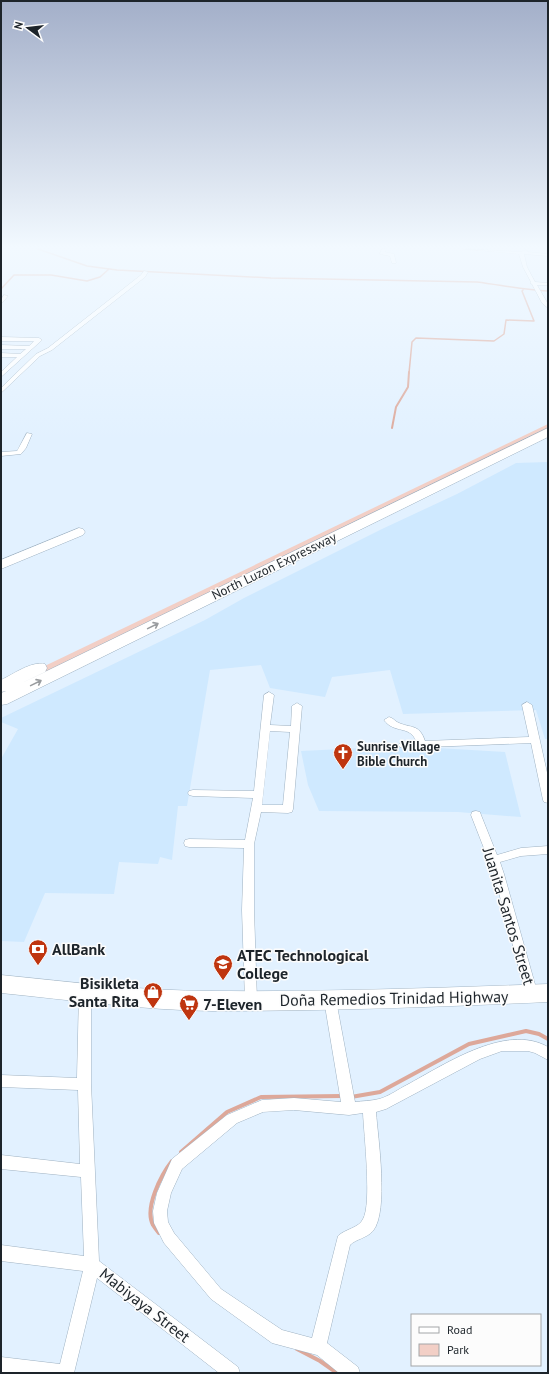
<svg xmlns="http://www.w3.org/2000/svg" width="549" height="1374" font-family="'PT Sans',sans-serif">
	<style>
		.built { fill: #cfe9ff }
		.green { fill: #f2cfc6 }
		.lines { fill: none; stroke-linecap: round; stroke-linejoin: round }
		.stream-far2 { stroke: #dda89a; stroke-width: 1.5 }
		.stream-far1 { stroke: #dda89a; stroke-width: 2 }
		.stream { stroke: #dda89a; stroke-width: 4 }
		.canal { fill: #dda89a; fill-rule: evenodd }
		.street-casing { stroke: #9fb2c2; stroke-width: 1 }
		.primary-casing { stroke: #9fb2c2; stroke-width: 1 }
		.highway-casing { stroke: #9fb2c2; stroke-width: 1 }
		.street { fill: #fff; fill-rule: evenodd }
		.primary { fill: #fff; fill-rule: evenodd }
		.highway { fill: #fff; fill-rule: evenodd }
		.oneway { stroke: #999c9f }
		.labels { text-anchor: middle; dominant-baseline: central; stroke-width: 3; stroke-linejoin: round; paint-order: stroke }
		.street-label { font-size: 13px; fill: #1d242a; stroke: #fcfcfc }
		.poi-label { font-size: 13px; font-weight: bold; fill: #1d242a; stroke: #fcfcfc; text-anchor: start }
		.near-street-label { font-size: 16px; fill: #1d242a; stroke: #fcfcfc }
		.near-poi-label { font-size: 16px; font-weight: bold; fill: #1d242a; stroke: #fcfcfc; text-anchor: start }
	</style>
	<rect width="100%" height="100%" fill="#e2f1ff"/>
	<path class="built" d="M548 462V739H545L536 710 403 714 390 670 332 677 325 697 270 688 261 665 210 670 187 806H178L172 860 160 857 158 864 119 862 114 894 45 893 24 942 1 941V759L18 729 1 722V718L205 620 244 598 382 529 457 494 516 463Z
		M404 746 505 752 521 817 458 812 319 811 308 785 301 751Z"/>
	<path class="green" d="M548 424V429L1 694V687Z"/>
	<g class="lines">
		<path class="stream-far2" d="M38 249 87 266 117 270 271 278 477 282C501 285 524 290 548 291
			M1 289 14 275H51L87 281 100 277 109 269
			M409 373 412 342 416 338 494 341 504 334 506 320 534 321 522 291 523 290"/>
		<path class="stream-far1" d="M392 428 396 407 408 387 409 372"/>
		<path class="stream" d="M351 1097 380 1092 469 1044 526 1031 539 1034 548 1039
			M181 1152 227 1112 261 1097 342 1096
			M159 1233C157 1231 155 1228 153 1225 144 1208 161 1175 172 1161
			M297 1349 320 1361 337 1373"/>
		<path class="canal" d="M460 249H477L481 250 479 251Z"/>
		<g class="street-casing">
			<path id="street" d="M382 249H386L385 252 394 254 396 263H392L390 256 380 254Z
				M466 249 521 252 526 250 528 251 527 252 548 254V256L524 254 527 267 535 282 548 283V285H537L548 304V308L542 303 532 284 530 283 531 282 523 267 519 254Z
				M144 271 148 272 145 277 52 350 40 356 1 393V388L36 354 48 348 141 275Z
				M4 295 8 296 1 304V300Z
				M1 337 39 338 42 340 1 377V372L17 357H1V353L20 354 26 349H1V345L29 346 34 341H1Z
				M27 433 32 434 26 448 21 454 1 456V452L17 451Z
				M269 692 274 695 270 725 291 726 292 706 297 703 302 706 293 809 292 812 288 813 261 812 254 844V910L257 1001 255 1005 251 1006 247 1005 245 1001 242 910 244 848 189 847 185 846 184 843 185 840 189 839 245 840 253 798 193 796 189 795 188 793 189 791 193 790 254 791 264 695ZM270 731 290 732 283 805H262Z
				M527 702 532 705 548 777V803L544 802 543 800 531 743 403 748 400 747 398 745 400 743 416 741C410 725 394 734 384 720L389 717C393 718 394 720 397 722 411 729 419 723 425 741L529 737 522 705Z
				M476 811 480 812 481 815 497 855 521 848 548 846V854L521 856 500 862 504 874 538 995 536 999 532 1000 528 999 526 995 494 874 471 815 472 812Z
				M85 988 89 989 91 993V1084L99 1261 238 1367 240 1373H219L97 1278 74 1373H1V1357L60 1364 83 1271 1 1261V1245L84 1256 81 1177 1 1169V1155L80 1164 78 1090 1 1087V1075L77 1078 79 993 81 989Z
				M330 995 334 996 336 1000 355 1102C362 1101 371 1101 379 1099 387 1097 396 1091 403 1087 441 1067 505 1022 548 1047V1060L535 1053 528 1051H502L480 1059 386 1109 376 1112C378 1138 389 1211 373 1231 367 1238 356 1239 350 1245L327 1343 358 1367 360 1373H339L317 1355 272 1343 211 1299 164 1243 154 1223 153 1211 157 1193 172 1159 227 1115 262 1100 294 1098 341 1102 324 1000 326 996ZM294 1110 349 1115 363 1113C364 1134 372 1204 363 1219 359 1228 345 1229 338 1236L312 1338 282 1330 221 1289 174 1233 168 1222 167 1211 171 1193 182 1169 237 1123 263 1112Z"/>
		</g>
		<g class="primary-casing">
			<path id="primary" d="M79 528 83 529 85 532 83 535 1 569V560Z"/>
		</g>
		<g class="highway-casing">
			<path id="highway" d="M548 428V437L7 704 1 705V693L6 691 1 692V680C14 674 31 661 45 664L47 668 45 672 20 684Z
				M1 975C71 982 142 991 212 991 324 992 436 988 548 984V1002C436 1007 324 1011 212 1011 142 1010 71 1000 1 993Z"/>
		</g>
		<use href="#street" class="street"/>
		<use href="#primary" class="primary"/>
		<use href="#highway" class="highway"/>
	</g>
	<defs><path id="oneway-shaft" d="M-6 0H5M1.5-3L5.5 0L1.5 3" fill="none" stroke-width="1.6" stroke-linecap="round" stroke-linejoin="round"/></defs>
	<g class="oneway">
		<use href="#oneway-shaft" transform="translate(153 626) rotate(-26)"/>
		<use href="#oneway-shaft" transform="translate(36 683) rotate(-26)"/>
	</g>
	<linearGradient id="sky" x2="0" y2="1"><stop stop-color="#a3afc9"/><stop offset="0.56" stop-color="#f2f9ff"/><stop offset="1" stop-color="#f2f9ff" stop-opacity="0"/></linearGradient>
	<rect width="549" height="441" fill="url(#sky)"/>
	<defs>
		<g id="church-pin" transform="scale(1)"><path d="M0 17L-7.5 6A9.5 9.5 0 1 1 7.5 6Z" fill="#bf350f" stroke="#fcfcfc"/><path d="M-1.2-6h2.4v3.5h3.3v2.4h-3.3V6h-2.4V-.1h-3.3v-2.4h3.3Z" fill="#fff"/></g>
		<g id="bank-pin" transform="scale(1)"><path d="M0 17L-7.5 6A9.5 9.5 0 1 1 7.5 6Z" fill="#bf350f" stroke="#fcfcfc"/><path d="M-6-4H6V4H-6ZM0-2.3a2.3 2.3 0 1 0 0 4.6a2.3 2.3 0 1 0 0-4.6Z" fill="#fff"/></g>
		<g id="university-pin" transform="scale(1)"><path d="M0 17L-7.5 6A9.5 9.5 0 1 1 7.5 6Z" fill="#bf350f" stroke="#fcfcfc"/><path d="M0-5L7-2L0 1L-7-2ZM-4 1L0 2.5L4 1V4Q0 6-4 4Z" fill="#fff"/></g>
		<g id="shop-pin" transform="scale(1)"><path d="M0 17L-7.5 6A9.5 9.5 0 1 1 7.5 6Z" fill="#bf350f" stroke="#fcfcfc"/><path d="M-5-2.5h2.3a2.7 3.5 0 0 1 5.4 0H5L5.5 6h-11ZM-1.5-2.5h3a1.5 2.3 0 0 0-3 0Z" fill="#fff"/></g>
		<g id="supermarket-pin" transform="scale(1)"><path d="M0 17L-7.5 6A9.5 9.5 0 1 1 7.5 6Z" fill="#bf350f" stroke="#fcfcfc"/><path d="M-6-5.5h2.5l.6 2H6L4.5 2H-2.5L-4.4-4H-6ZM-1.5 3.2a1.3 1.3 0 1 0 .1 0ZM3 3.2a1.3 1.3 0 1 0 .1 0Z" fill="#fff"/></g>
	</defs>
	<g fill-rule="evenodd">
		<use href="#church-pin" x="343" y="753"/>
		<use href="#bank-pin" x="38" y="949"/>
		<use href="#university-pin" x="223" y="964"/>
		<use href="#shop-pin" x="153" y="992"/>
		<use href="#supermarket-pin" x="189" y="1004"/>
	</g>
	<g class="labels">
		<g class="street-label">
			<text transform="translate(274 566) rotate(-26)">North Luzon Expressway</text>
		</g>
		<g class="poi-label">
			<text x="357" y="746">Sunrise Village<tspan x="357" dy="15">Bible Church</tspan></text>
		</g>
		<g class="near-street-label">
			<text transform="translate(509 916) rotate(73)">Juanita Santos Street</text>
			<text transform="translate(394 998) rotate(-1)">Doña Remedios Trinidad Highway</text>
			<text transform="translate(145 1305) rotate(38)">Mabiyaya Street</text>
		</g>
		<g class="near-poi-label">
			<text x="52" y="949">AllBank</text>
			<text x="237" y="955">ATEC Technological<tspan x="237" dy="18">College</tspan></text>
			<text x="139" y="983" text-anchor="end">Bisikleta<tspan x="139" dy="18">Santa Rita</tspan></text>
			<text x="203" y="1004">7-Eleven</text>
		</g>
	</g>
	<rect width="549" height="1374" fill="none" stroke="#1d242a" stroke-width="4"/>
	<rect x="411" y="1314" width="130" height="52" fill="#fcfcfc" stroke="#a3a6a8"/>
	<rect x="419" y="1327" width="20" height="6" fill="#ffffff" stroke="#a3a6a8"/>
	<text x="447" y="1334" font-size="12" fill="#1d242a">Road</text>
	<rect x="419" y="1344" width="20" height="12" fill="#f2cfc6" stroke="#a3a6a8"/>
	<text x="447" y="1354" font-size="12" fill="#1d242a">Park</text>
	<g transform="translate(28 28) rotate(285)" stroke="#fcfcfc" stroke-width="3" paint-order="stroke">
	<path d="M0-3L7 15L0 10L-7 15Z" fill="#1d242a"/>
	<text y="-6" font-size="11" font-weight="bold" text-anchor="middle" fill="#1d242a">N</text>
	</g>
</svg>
